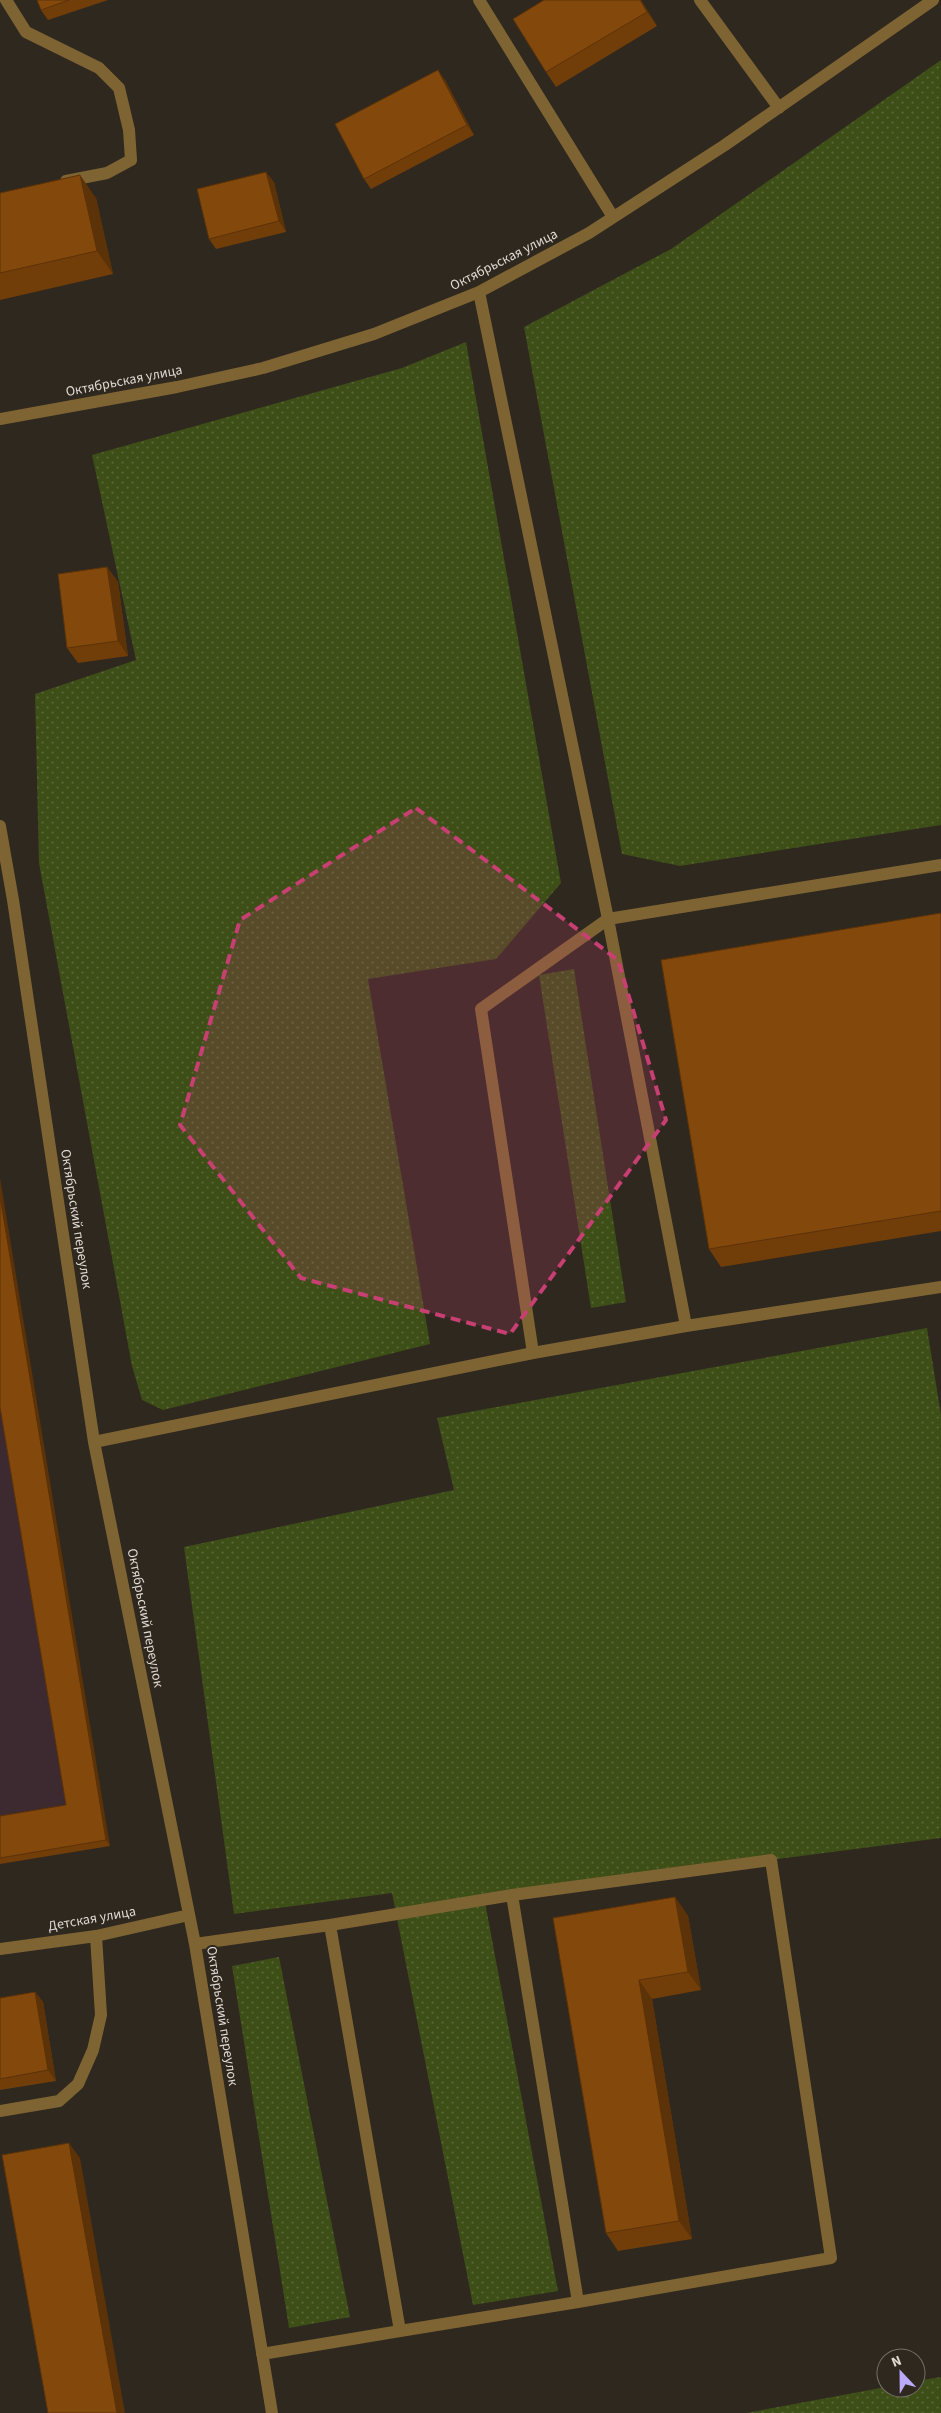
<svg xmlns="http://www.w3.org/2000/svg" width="941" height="2413" font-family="'Source Sans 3',sans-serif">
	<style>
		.education { fill: #3d2a30 }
		.grass { fill: url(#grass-dots) }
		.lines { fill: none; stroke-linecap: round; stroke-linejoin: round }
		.minor { stroke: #7e6433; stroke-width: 12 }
		.wall { fill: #713e0a }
		.shaded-wall { fill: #5c3208 }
		.building { fill: #83480c; stroke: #5c3208 }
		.marked { fill: #c83f73; fill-opacity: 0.2; stroke: #c83f73; stroke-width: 4; stroke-dasharray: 10 6; stroke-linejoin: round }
		.labels { text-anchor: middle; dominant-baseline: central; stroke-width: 4; stroke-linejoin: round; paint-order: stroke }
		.street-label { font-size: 14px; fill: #dedad4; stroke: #2f281f }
	</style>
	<defs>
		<pattern id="grass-dots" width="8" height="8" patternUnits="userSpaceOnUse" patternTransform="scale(1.25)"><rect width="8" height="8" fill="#3d4e17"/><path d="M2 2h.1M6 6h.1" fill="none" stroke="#596738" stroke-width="1.8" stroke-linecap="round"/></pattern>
	</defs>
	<rect width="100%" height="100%" fill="#2f281f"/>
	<path class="education" d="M0 1390 69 1810 0 1819Z"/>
	<path class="grass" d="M941 60V825L680 866 622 854 524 327 671 249Z
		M466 342 561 883 496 959 368 979 430 1344 163 1410 142 1400 132 1366 39 863 35 694 136 660 92 455 402 368Z
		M574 969 626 1302 591 1308 539 975Z
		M927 1328 941 1415V1838L484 1897 558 2291 473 2305 392 1893 234 1914 184 1547 454 1490 437 1418Z
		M279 1957 350 2317 289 2328 232 1966Z
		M941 2377V2413H746L886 2387 916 2388V2381Z"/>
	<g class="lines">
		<path class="minor" d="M6 0 26 32 99 68 119 88 129 130 131 160 107 173 66 181
			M479 0 613 217
			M700 0 779 108
			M0 419 177 387 263 368 374 334 479 292 589 233 725 145 933 0
			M0 826 13 900 94 1442 195 1944 272 2413
			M686 1326 941 1287
			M533 1353 481 1009 608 919 941 865
			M94 1442 533 1353 686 1326 608 919 479 292
			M512 1895 771 1860 831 2258 578 2302
			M330 1925 512 1895 578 2302 400 2331
			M195 1944 330 1925 400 2331 262 2354
			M0 1949 96 1936 189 1915
			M0 2111 59 2101 78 2084 93 2050 101 2015 96 1936"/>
	</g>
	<path class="wall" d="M37 0H108L48 20 41 10Z
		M544 0H641L657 26 556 87 546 72Z
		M445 80 474 135 371 189 364 179Z
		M274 182 286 232 216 249 209 239Z
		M0 193 96 198 113 274 0 300Z
		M107 567 118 582 128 656 78 663 67 648Z
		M941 913V1231L721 1267 709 1249Z
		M0 1407 110 1846 0 1864V1816L66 1805Z
		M675 1897 688 1916 701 1990 652 1999 692 2239 618 2251 606 2233 553 1918Z
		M35 1992 43 2002 56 2081 0 2090V1998Z"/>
	<path class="shaded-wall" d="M640 0H641L657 26 647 12Z
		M438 70 445 80 474 135 467 125Z
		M266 172 274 182 286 232 279 221Z
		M80 175 96 198 113 274 97 251Z
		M107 567 118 582 128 656 118 641Z
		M0 1178 110 1846 106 1840 0 1196Z
		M675 1897 688 1916 701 1990 688 1972Z
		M639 1980 652 1999 692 2239 679 2221Z
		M35 1992 43 2002 56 2081 48 2070Z
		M69 2143 80 2158 125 2413H117Z"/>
	<path class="building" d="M37 0H69L41 10Z
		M544 0H640L647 12 546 72 513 19Z
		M438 70 467 125 364 179 335 124Z
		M266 172 279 221 209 239 197 189Z
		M80 175 97 251 0 273V193Z
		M107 567 118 641 67 648 58 574Z
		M941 913V1211L709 1249 661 960Z
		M0 1196 106 1840 0 1858V1816L66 1805 0 1407Z
		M675 1897 688 1972 639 1980 679 2221 606 2233 553 1918Z
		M35 1992 48 2070 0 2079V1998Z
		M69 2143 117 2413H48L2 2155Z"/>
	<path class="marked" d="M416 808 618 960 666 1120 510 1334 301 1278 180 1125 240 920Z"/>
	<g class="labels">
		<g class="street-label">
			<text transform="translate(504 260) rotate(-27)">Октябрьская улица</text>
			<text transform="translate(124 381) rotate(-11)">Октябрьская улица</text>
			<text transform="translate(76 1219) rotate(81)">Октябрьский переулок</text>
			<text transform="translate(145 1618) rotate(79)">Октябрьский переулок</text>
			<text transform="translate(92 1919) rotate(-10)">Детская улица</text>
			<text transform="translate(222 2016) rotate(81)">Октябрьский переулок</text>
		</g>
	</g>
	<g transform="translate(901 2373) rotate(338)"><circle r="24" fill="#2f281f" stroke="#756f67"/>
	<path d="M0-4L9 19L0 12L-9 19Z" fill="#baaaf7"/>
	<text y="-8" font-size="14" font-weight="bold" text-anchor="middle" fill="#dedad4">N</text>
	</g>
</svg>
